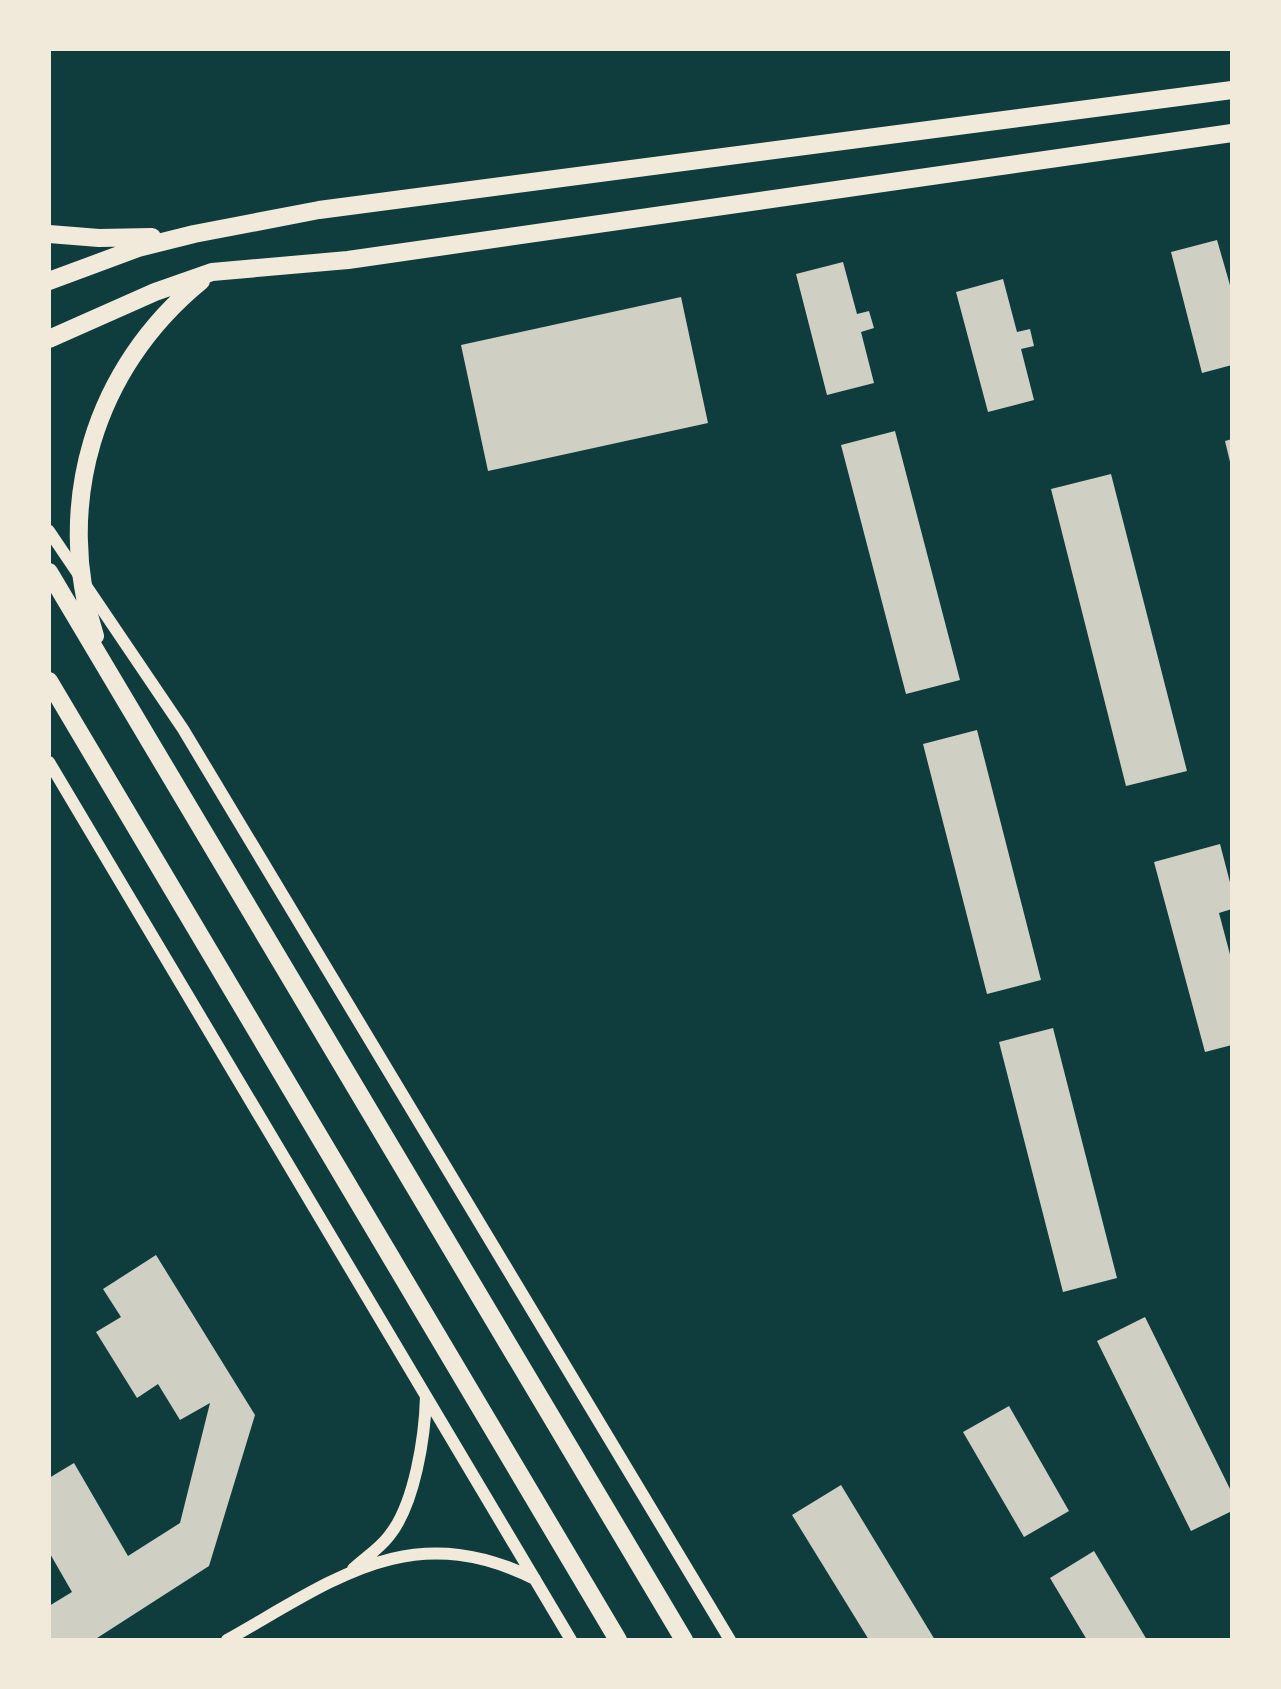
<svg xmlns="http://www.w3.org/2000/svg" width="1281" height="1689" font-family="'IBM Plex Serif',serif">
	<style>
		.building { fill: #cfcfc3 }
		.lines { fill: none; stroke-linecap: round; stroke-linejoin: round }
		.tertiary { stroke: #f1e9da; stroke-width: 12 }
		.primary { stroke: #f1e9da; stroke-width: 18 }
	</style>
	<rect width="100%" height="100%" fill="#0f3d3e"/>
	<path class="building" d="M1217 240 1232 292V365L1202 373 1171 252Z
		M843 262 857 314 869 311 874 328 861 332 874 383 827 395 796 274Z
		M1003 279 1017 332 1030 329 1034 346 1021 349 1034 400 988 412 956 292Z
		M681 297 708 423 488 471 461 345Z
		M895 431 960 680 906 694 841 445Z
		M1232 439V466H1231L1225 441Z
		M1111 474 1187 771 1126 786 1051 489Z
		M977 730 1041 980 987 994 923 744Z
		M1220 844 1232 890V909L1219 913 1232 962V1045L1205 1052 1154 862Z
		M1053 1028 1117 1278 1063 1292 999 1042Z
		M156 1255 255 1415 209 1566 94 1640H49V1606L72 1592 49 1552V1478L74 1463 128 1556 180 1523 210 1403 180 1420 158 1384 137 1398 96 1332 121 1317 103 1289Z
		M1145 1317 1232 1493V1511L1191 1531 1097 1341Z
		M1009 1406 1069 1511 1024 1537 963 1432Z
		M841 1485 935 1640H869L792 1515Z
		M1094 1551 1147 1640H1087L1050 1578Z"/>
	<g class="lines">
		<path class="tertiary" d="M49 531 183 729 730 1640
			M49 762 571 1640
			M353 1569C365 1558 380 1548 389 1536 415 1504 425 1436 426 1396
			M227 1640C334 1580 410 1517 535 1579"/>
		<path class="primary" d="M49 234 99 238 152 237
			M49 281 138 248 194 234 319 210 1232 90
			M49 339 155 292 212 272 348 260 1232 133
			M49 572 684 1640
			M95 636C53 505 94 368 201 281
			M49 681 618 1640"/>
	</g>
	<rect width="1281" height="1689" fill="none" stroke="#f1e9da" stroke-width="102"/>
</svg>
